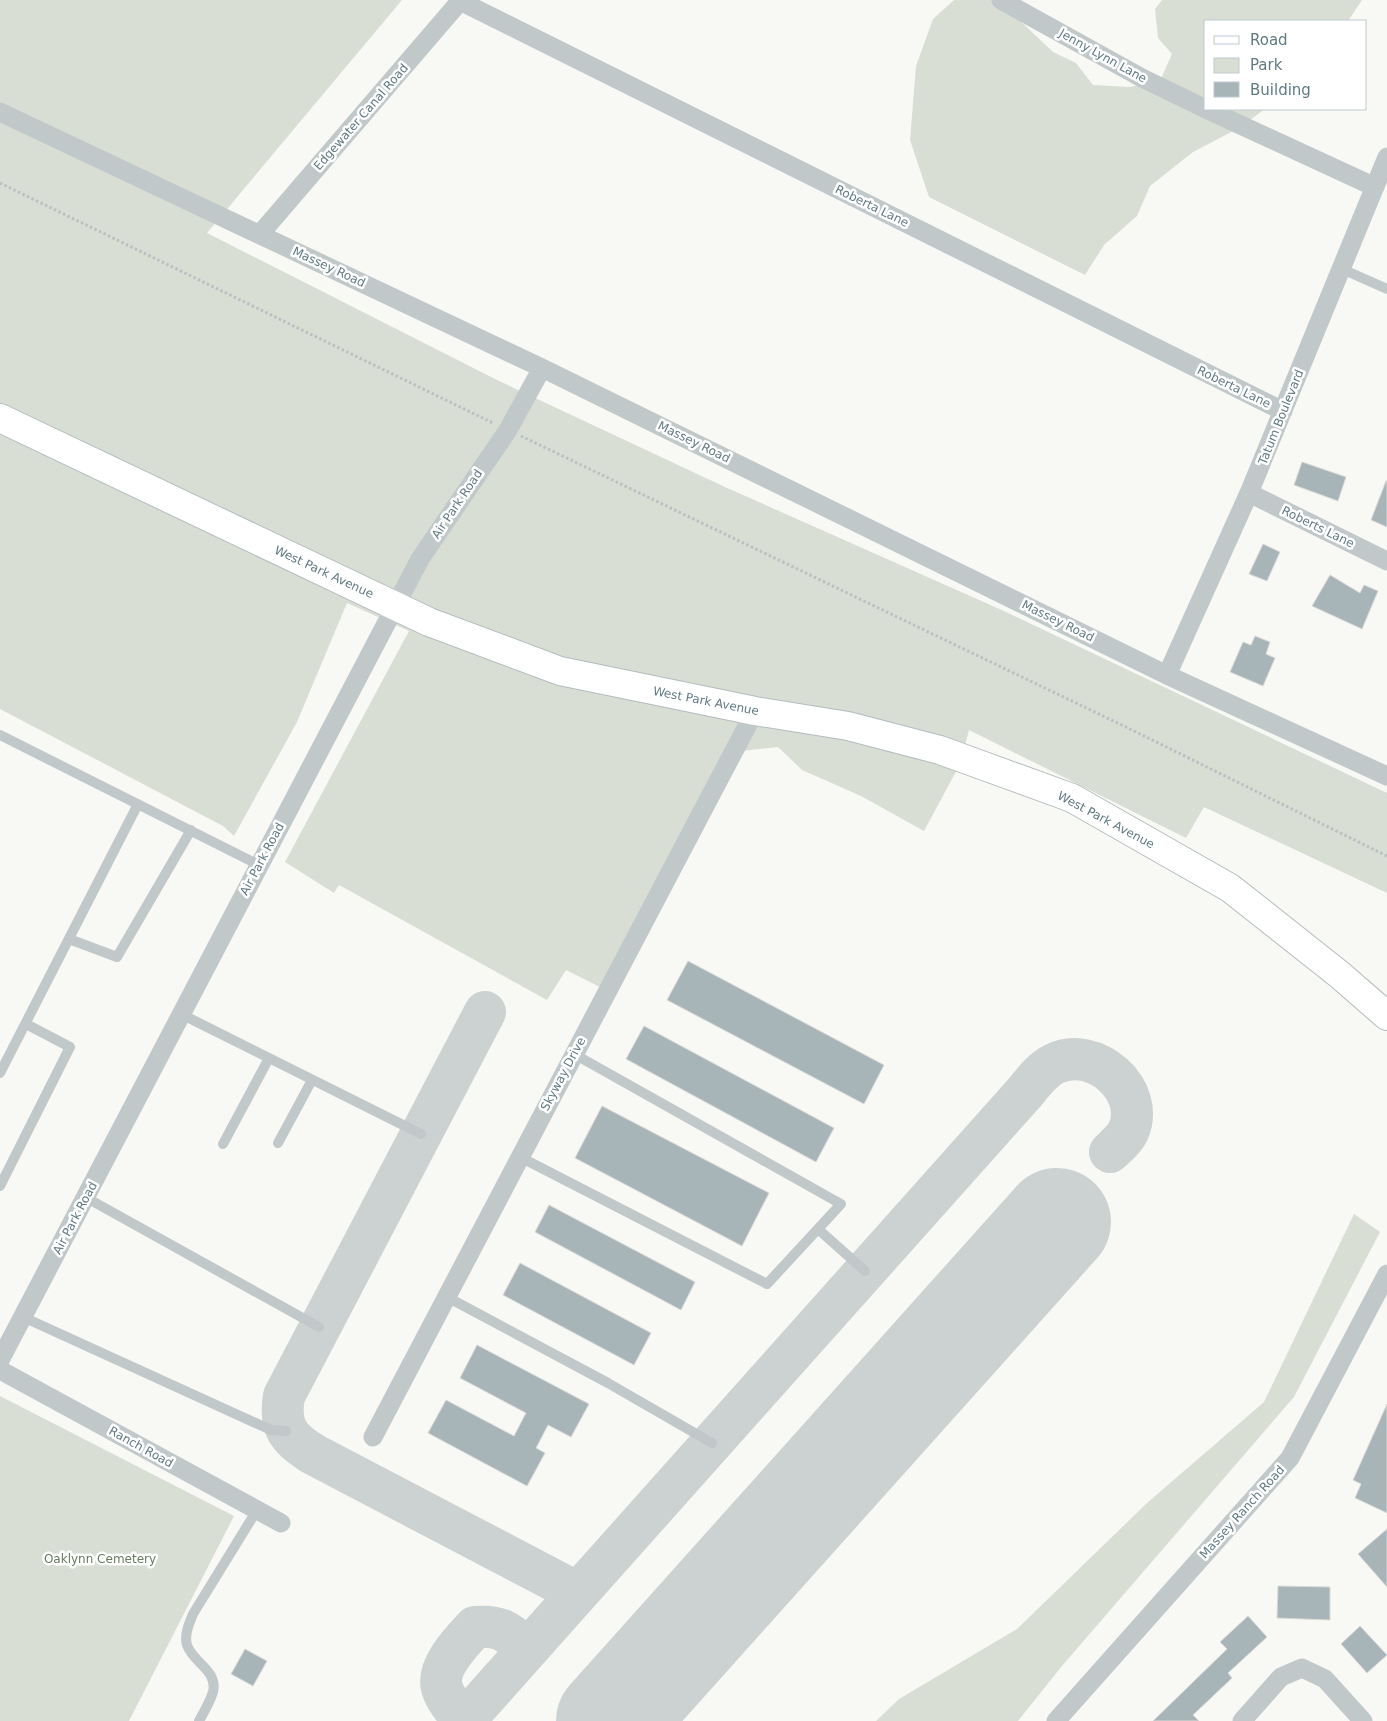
<svg xmlns="http://www.w3.org/2000/svg" width="1387" height="1721" font-family="'DejaVu Sans',sans-serif">
	<style>
		.green { fill: #d9ded4 }
		.lines { fill: none; stroke-linecap: round; stroke-linejoin: round }
		.taxiway { stroke: #ccd2d2; stroke-width: 42 }
		.runway { stroke: #ccd2d2; stroke-width: 108 }
		.building { fill: #a7b5b8; stroke: #dad9d7 }
		.secondary-casing { stroke: #b3bcbf; stroke-width: 30 }
		.path { stroke: #bbc0c2; stroke-width: 3; stroke-dasharray: 2.5 2.5; stroke-linecap: butt }
		.lane { stroke: #c0c8ca; stroke-width: 10 }
		.street { stroke: #c0c8ca; stroke-width: 19 }
		.secondary { stroke: #fff; stroke-width: 28 }
		.labels { text-anchor: middle; dominant-baseline: central; stroke-width: 5; stroke-linejoin: round; paint-order: stroke }
		.street-label { font-size: 12px; fill: #607a83; stroke: #fff }
		.park-label { font-size: 12px; fill: #6a7a60; stroke: #fff }
	</style>
	<rect width="100%" height="100%" fill="#f8f8f5"/>
	<path class="green" d="M0 0H402L207 233 497 380 725 487 1004 611 1387 793V893L1204 807 1186 838 969 730 964 749 564 663 433 613 0 407Z
		M954 0H998L1053 52 1076 63 1093 85 1129 87 1160 81 1172 54 1158 38 1155 9 1162 0H1362L1348 21H1206V109H1265L1239 128 1193 152 1150 186 1137 216 1104 245 1085 275 929 197 910 140 916 66 933 19Z
		M0 428 425 630 845 734 959 766 924 831 861 796 802 770 778 747 723 753 604 989 566 970 547 1000 339 885 334 893 285 862 409 631 347 603 297 722 234 836 223 826 0 709Z
		M1354 1214 1380 1232 1294 1397 1062 1666 1018 1721H876L899 1699 1017 1629 1147 1503 1264 1402Z
		M0 1396 234 1516 129 1721H0Z"/>
	<g class="lines">
		<path class="taxiway" d="M485 1012 284 1396C279 1426 287 1438 313 1454L578 1593
			M528 1649C508 1632 502 1625 475 1627 462 1641 436 1667 442 1688 446 1701 456 1711 464 1721L578 1593 1026 1091C1034 1081 1042 1070 1054 1064 1094 1044 1147 1090 1128 1132 1124 1140 1116 1146 1110 1152"/>
		<path class="runway" d="M610 1721 1057 1222"/>
	</g>
	<path class="building" d="M1302 462 1346 477 1338 501 1294 485Z
		M1386 481H1387V527L1371 520Z
		M1263 544 1280 552 1267 581 1249 574Z
		M1330 575 1360 593 1364 585 1378 591 1362 629 1312 606Z
		M1255 636 1270 642 1266 654 1275 658 1263 686 1230 672 1243 642 1251 645Z
		M688 961 884 1065 864 1104 667 1000Z
		M644 1026 834 1128 816 1162 626 1059Z
		M602 1106 769 1193 742 1246 575 1158Z
		M549 1205 695 1282 681 1310 535 1232Z
		M520 1263 651 1333 634 1365 503 1295Z
		M477 1345 589 1404 571 1437 548 1425 536 1448 545 1453 527 1486 428 1433 446 1400 514 1436 526 1413 460 1378Z
		M1387 1404V1513L1355 1498 1361 1484 1353 1480Z
		M1387 1529V1587L1358 1554Z
		M1278 1586 1330 1587V1620L1277 1618Z
		M1248 1616 1267 1637 1228 1673 1232 1678 1193 1715 1199 1721H1153L1227 1649 1220 1642Z
		M1360 1626 1387 1655 1367 1673 1341 1644Z
		M245 1649 267 1661 253 1686 231 1674Z"/>
	<g class="lines">
		<g class="secondary-casing">
			<path id="secondary" d="M0 418 429 622 560 671 755 711 848 726 940 750 1072 798 1230 888 1340 975 1387 1016"/>
		</g>
		<path class="path" d="M0 183 493 423
			M521 436 1128 728 1387 856"/>
		<path class="lane" d="M1342 269 1387 289
			M0 735 259 865
			M69 939 117 957 191 830
			M181 1014 421 1134
			M0 1073 138 804
			M278 1143 312 1080
			M223 1144 269 1058
			M520 1157 767 1284 841 1204 574 1054
			M0 1186 70 1047 26 1024
			M85 1197 319 1327
			M818 1229 865 1271
			M447 1297 608 1383 712 1443
			M23 1317 271 1430 286 1431
			M199 1721C204 1712 210 1702 213 1692 218 1670 193 1663 187 1645 184 1635 189 1624 193 1614L257 1510"/>
		<path class="street" d="M1001 0 1142 78 1206 109
			M460 1 1283 411
			M1206 109 1375 187
			M0 112 542 368 1167 675 1387 776
			M260 234 461 0
			M1249 493 1387 561
			M1167 675 1249 493 1387 157
			M0 1360 420 559 508 430 542 368
			M0 1370 281 1523
			M373 1437 755 711
			M1056 1721 1290 1458 1387 1274
			M1242 1721 1281 1677 1302 1668 1325 1679 1363 1721"/>
		<use href="#secondary" class="secondary"/>
	</g>
	<g class="labels">
		<g class="street-label">
			<text transform="translate(1103 56) rotate(29)">Jenny Lynn Lane</text>
			<text transform="translate(361 117) rotate(-49)">Edgewater Canal Road</text>
			<text transform="translate(872 206) rotate(26)">Roberta Lane</text>
			<text transform="translate(329 267) rotate(25)">Massey Road</text>
			<text transform="translate(1234 387) rotate(26)">Roberta Lane</text>
			<text transform="translate(1281 417) rotate(-68)">Tatum Boulevard</text>
			<text transform="translate(694 442) rotate(26)">Massey Road</text>
			<text transform="translate(457 504) rotate(-56)">Air Park Road</text>
			<text transform="translate(1318 527) rotate(26)">Roberts Lane</text>
			<text transform="translate(324 572) rotate(25)">West Park Avenue</text>
			<text transform="translate(1058 621) rotate(26)">Massey Road</text>
			<text transform="translate(706 701) rotate(11)">West Park Avenue</text>
			<text transform="translate(1106 820) rotate(28)">West Park Avenue</text>
			<text transform="translate(262 859) rotate(-62)">Air Park Road</text>
			<text transform="translate(563 1074) rotate(-62)">Skyway Drive</text>
			<text transform="translate(75 1218) rotate(-62)">Air Park Road</text>
			<text transform="translate(141 1447) rotate(29)">Ranch Road</text>
			<text transform="translate(1242 1512) rotate(-48)">Massey Ranch Road</text>
		</g>
		<g class="park-label">
			<text x="100" y="1559">Oaklynn Cemetery</text>
		</g>
	</g>
	<rect x="1204" y="20" width="162" height="90" fill="#ffffff" stroke="#bfcacd"/>
	<rect x="1214" y="36" width="25" height="8" fill="#ffffff" stroke="#bfcacd"/>
	<text x="1250" y="45" font-size="15" fill="#607a83">Road</text>
	<rect x="1214" y="58" width="25" height="15" fill="#d9ded4" stroke="#bfcacd"/>
	<text x="1250" y="70" font-size="15" fill="#607a83">Park</text>
	<rect x="1214" y="82" width="25" height="15" fill="#a7b5b8" stroke="#bfcacd"/>
	<text x="1250" y="95" font-size="15" fill="#607a83">Building</text>
</svg>
